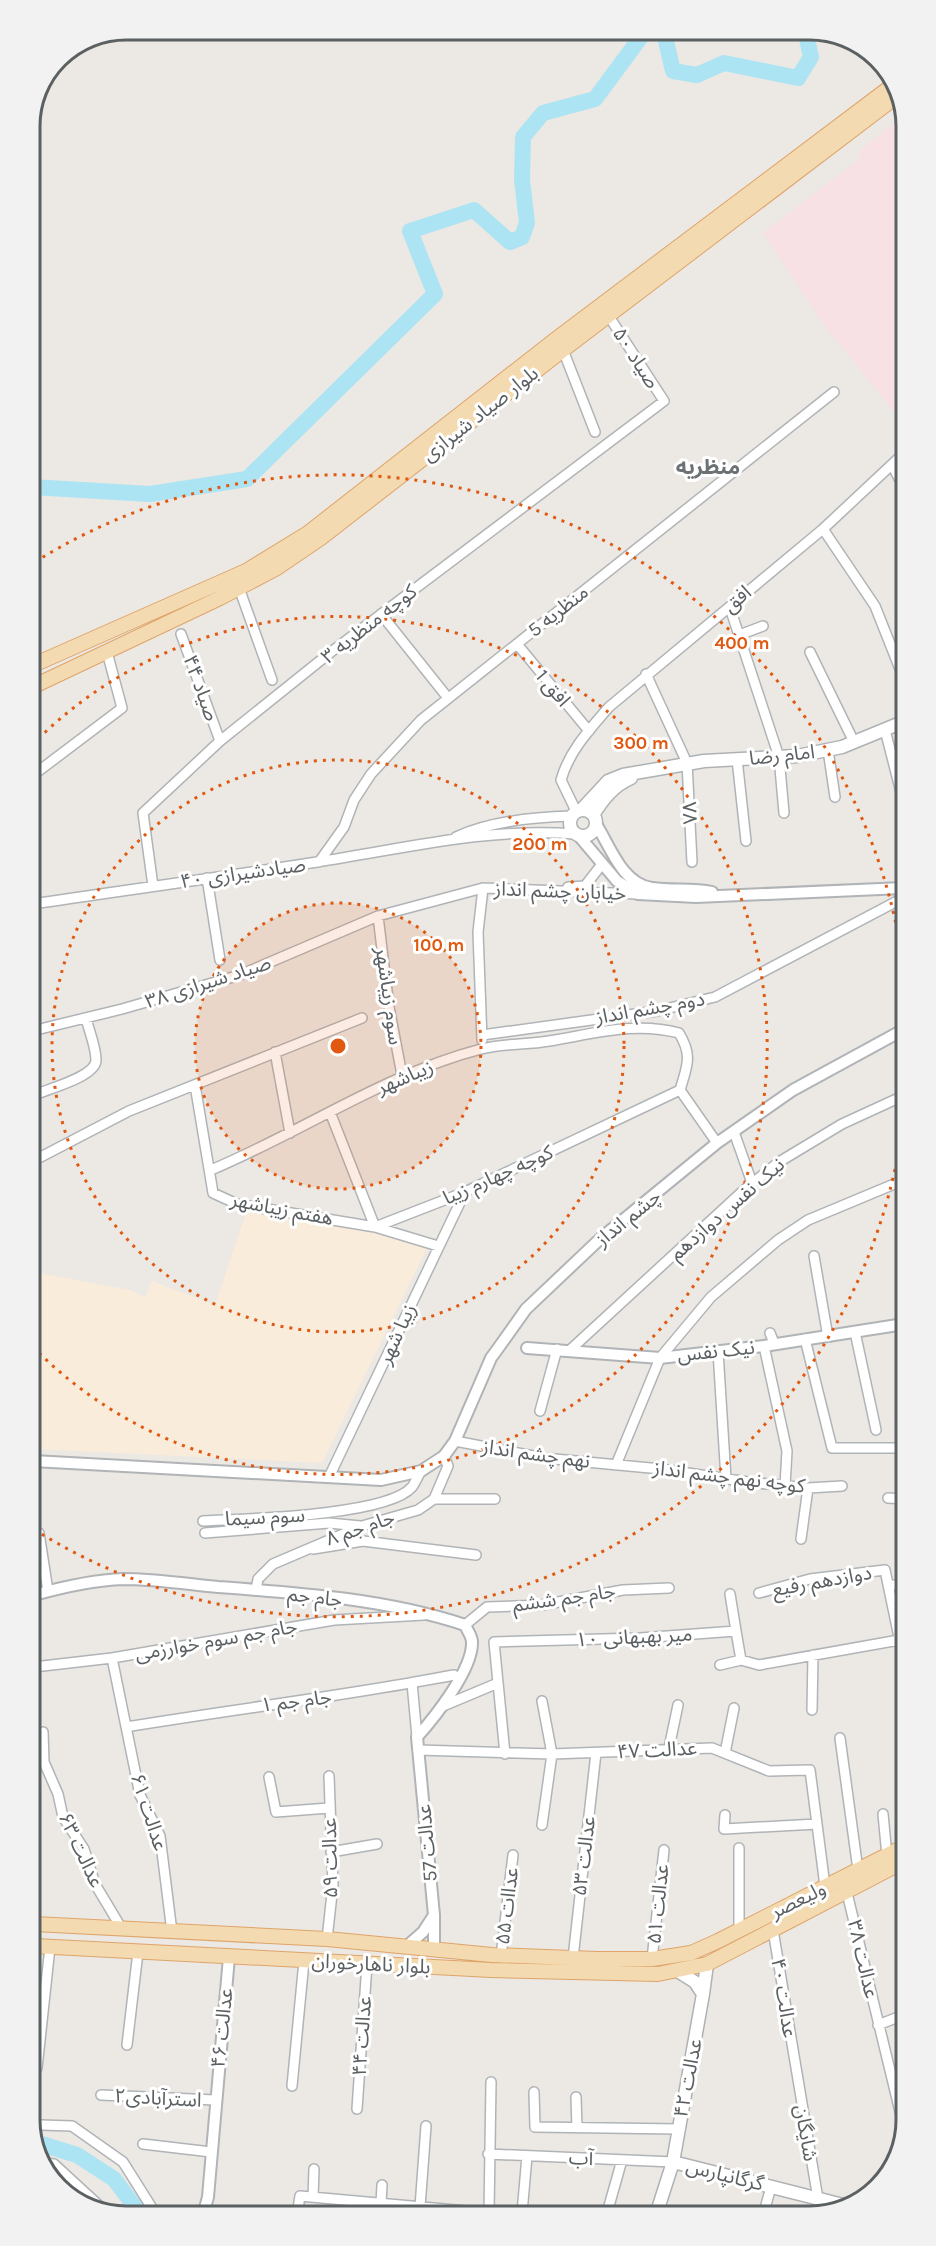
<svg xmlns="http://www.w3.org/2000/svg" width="936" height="2246" font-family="Karla,'Noto Sans Arabic',sans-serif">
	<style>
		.commercial { fill: #f9ecdb }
		.medical { fill: #f7e1e4 }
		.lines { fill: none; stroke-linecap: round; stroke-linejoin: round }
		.river { stroke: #ace4f3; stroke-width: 16 }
		.minor-casing { stroke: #b0b4b7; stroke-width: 12 }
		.tertiary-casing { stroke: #b0b4b7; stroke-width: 14 }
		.secondary-casing { stroke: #aeb2b4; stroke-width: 15 }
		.primary-casing { stroke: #dea46a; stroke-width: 16 }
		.minor { stroke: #fff; stroke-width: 9 }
		.tertiary { stroke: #fff; stroke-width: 10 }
		.secondary { stroke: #fff; stroke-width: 12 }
		.primary { stroke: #f4dab0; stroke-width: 14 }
		.ring { fill: none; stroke: #e15910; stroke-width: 3; stroke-dasharray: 3 6 }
		.labels { text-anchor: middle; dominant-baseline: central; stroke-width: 6; stroke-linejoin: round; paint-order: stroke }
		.street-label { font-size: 20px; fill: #5b6062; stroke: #fff }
		.neighbourhood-label { font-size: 21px; font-weight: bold; fill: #6c7274; stroke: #fff }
		.rim { fill: none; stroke: #5b6062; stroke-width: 3 }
		.centre { fill: #e15910; stroke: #fff; stroke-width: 3 }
		.ring-label { font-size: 18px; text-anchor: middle; font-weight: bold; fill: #e15910; stroke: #fff; stroke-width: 6; stroke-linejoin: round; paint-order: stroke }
	</style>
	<rect width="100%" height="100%" fill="#ece8e3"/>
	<path class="commercial" d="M247 1210 365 1228 428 1246 322 1463 33 1449V1272L130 1290 145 1297 152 1281 215 1305Z"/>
	<path class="medical" d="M901 118 902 414 898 417 823 324 763 233 858 160 860 150Z"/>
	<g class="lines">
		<path class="river" d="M654 30 665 37 673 71 697 75 724 63 798 78 811 57 805 30
			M31 487 150 494 247 479 435 294 410 231 474 210 510 242 522 237 527 223 522 180 523 137 543 113 595 99 646 30
			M35 2142 77 2155 114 2179 142 2216"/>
		<g class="minor-casing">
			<path id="minor" d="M563 350 595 432
				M892 465 902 484
				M823 529 875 606 902 674
				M239 588 272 680
				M381 614 448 698
				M732 614 779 757 784 813
				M181 634 220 741
				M739 635 763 626
				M517 644 589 731
				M810 652 854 742
				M646 674 687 763 692 862
				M885 730 903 800
				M828 750 835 797
				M737 759 746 841
				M32 776 122 708 107 652
				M576 811 561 780C569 751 590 729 609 707L823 529 902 455
				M456 837C490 821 534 817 571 816
				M319 862 344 827 354 800 371 774 421 720 834 392
				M207 878 220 960
				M153 886 143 813 220 741 331 652 664 401 608 315
				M568 887 585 886 602 864
				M32 904C127 890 222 877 317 862 403 849 488 827 575 834
				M378 916 389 1007 402 1075
				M32 1031 122 1009 240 975 378 916 483 888 638 894
				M482 1035 657 1011 715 997 903 898
				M482 1040 478 932 483 888
				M275 1052 290 1133
				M195 1085 213 1193 237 1204 375 1227 438 1246
				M680 1090 717 1143
				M32 1096C47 1089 96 1077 96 1060 96 1047 89 1031 86 1018
				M330 1112 375 1227
				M734 1132 752 1183
				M33 1161 129 1111 362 1018
				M211 1170C302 1132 385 1074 481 1049 503 1043 527 1045 549 1041 593 1034 635 1021 679 1033 693 1056 687 1066 680 1090
				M375 1227 465 1192 680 1090
				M814 1256 828 1337
				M855 1332 876 1430
				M770 1333 774 1343
				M805 1339 832 1448H904
				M764 1346 787 1451 785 1486
				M570 1350 744 1190 779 1162 842 1124 903 1096
				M718 1351 726 1479
				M540 1411 557 1349
				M455 1441 544 1458 661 1469 748 1482 808 1488 842 1486
				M616 1465 660 1358 711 1297 778 1240 808 1220 904 1180
				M329 1477 465 1192
				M888 1498 904 1499
				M434 1499H495
				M203 1521C243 1519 387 1516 412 1487 415 1483 418 1476 421 1471
				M39 1533 48 1591
				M205 1533 329 1523 360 1526
				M801 1539 808 1488
				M313 1549 363 1541 476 1555
				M888 1585H905
				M256 1590 258 1579 273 1564 362 1526 418 1510 434 1499 448 1466 444 1456
				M759 1593 810 1579 885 1570 905 1666
				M465 1625 487 1607 542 1605 623 1590 669 1588
				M736 1631 741 1660
				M112 1658 140 1795 160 1836 172 1932
				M741 1660 759 1665 899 1640
				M720 1665 741 1660
				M34 1667 112 1658 334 1620 424 1615
				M412 1683 417 1737
				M542 1701 552 1754 542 1825
				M443 1706 498 1683
				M812 1710 813 1655
				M126 1727C235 1709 345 1696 454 1675
				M43 1732 44 1762 58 1794 63 1817 84 1849 95 1884 122 1929
				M840 1738 858 1870
				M669 1748 678 1705
				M418 1750 552 1754 712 1748 769 1771 810 1770 825 1886
				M725 1753 734 1708
				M505 1754 494 1642 640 1638 736 1631 730 1594
				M269 1777 276 1812 329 1808
				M883 1814 887 1856
				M725 1815 724 1829 817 1824
				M331 1852 377 1844
				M847 1893 904 2128
				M739 1930V1848
				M773 1930 818 2199
				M327 1939 333 1885 329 1776
				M501 1956 513 1855
				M573 1958 596 1753
				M652 1959 664 1850
				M878 2025 906 2014
				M127 2045 138 1952
				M37 2068 50 1947
				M292 2086 304 1961
				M534 2092 535 2127 678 2129
				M101 2095 215 2100
				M576 2097 577 2128
				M357 2109 367 1964
				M41 2125 72 2126 123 2162 157 2216
				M143 2144 211 2152
				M488 2154 673 2162
				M44 2163 54 2164 104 2210
				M313 2197 314 2169
				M381 2204 382 2185
				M420 2207 426 2126
				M764 2212 771 2187
				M489 2213 491 2082
				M522 2213 527 2156
				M607 2213 622 2160
				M363 2214 364 2202
				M297 2215 300 2196 489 2213"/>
		</g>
		<g class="tertiary-casing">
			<path id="tertiary" d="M596 824C610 846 622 884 652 888 672 891 692 888 712 892
				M579 836 617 881 638 894 696 897 903 888
				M527 1348 660 1358 764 1346 904 1324
				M33 1461 381 1480 421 1471 444 1456 455 1441 491 1358 499 1347 526 1309 601 1238 717 1143 793 1090 903 1030
				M34 1595C63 1587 92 1580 123 1579 154 1579 187 1584 218 1587 300 1593 387 1599 465 1625 467 1630 472 1636 472 1642 473 1669 435 1717 417 1737L434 1915V1950
				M406 1947 423 1932 434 1915
				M203 2215 208 2197 229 1957"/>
		</g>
		<g class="secondary-casing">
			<path id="secondary" d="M582 809 608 781 623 775 704 761 797 756 842 747 903 722
				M570 823a13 13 0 1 1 26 0a13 13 0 1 1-26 0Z
				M593 815C603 799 613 786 631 778
				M676 1970 695 1982 703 1994 707 1964
				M673 2162 847 2206
				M657 2212 673 2162 703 1994"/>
		</g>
		<g class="primary-casing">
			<path id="primary" d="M31 666 246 571 308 533 556 339 893 85
				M32 687 220 598 277 568 321 538 563 350 900 94
				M34 1924 327 1939 492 1955 597 1959H652L691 1953 718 1941 905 1846
				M35 1946 491 1970 658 1974 707 1964 905 1861"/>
		</g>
		<use href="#minor" class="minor"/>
		<use href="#tertiary" class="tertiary"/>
		<use href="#secondary" class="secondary"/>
		<use href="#primary" class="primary"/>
	</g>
	<circle cx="338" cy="1046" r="143" fill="#e15910" fill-opacity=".12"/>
	<g class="ring">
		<circle cx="338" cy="1046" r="143"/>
		<circle cx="338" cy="1046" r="286"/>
		<path d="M32 745A429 429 0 1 1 35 1349"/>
		<path d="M903 1125A571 571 0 0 1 35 1530M35 562A571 571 0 0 1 903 962"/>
	</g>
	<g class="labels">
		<g class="street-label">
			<text transform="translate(636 358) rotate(57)">صیاد ۵۰</text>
			<text transform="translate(480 414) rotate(-38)">بلوار صیاد شیرازی</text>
			<text transform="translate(737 599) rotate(-40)">افق</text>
			<text transform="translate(558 611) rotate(-38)">منظریه 5</text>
			<text transform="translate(369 624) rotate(-38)">کوچه منظریه ۳</text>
			<text transform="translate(201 688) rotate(70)">صیاد ۴۴</text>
			<text transform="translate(553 688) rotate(50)">افق 1</text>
			<text transform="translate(782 755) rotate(-6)">امام رضا</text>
			<text transform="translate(690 813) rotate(-93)">۷۸</text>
			<text transform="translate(243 873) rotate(-8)">۴۰ صیادشیرازی</text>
			<text transform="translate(560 891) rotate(2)">خیابان چشم انداز</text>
			<text transform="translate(208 982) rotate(-18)">صیاد شیرازی ۳۸</text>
			<text transform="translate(389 996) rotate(82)">سوم زیباشهر</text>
			<text transform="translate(650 1008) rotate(-10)">دوم چشم انداز</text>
			<text transform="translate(405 1077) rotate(-23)">زیباشهر</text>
			<text transform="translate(498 1175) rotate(-24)">کوچه چهارم زیبا</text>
			<text transform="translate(282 1209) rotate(11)">هفتم زیباشهر</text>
			<text transform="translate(727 1209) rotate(-41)">نیک نفس دوازدهم</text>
			<text transform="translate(628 1218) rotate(-39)">چشم انداز</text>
			<text transform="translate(397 1334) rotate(-65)">زیبا شهر</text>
			<text transform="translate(716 1351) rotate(-6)">نیک نفس</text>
			<text transform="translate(536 1454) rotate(8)">نهم چشم انداز</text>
			<text transform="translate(729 1477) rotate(7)">کوچه نهم چشم انداز</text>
			<text transform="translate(265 1517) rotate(-3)">سوم سیما</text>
			<text transform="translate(360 1528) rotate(-19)">۸ جام جم</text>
			<text transform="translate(822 1581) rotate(-10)">دوازدهم رفیع</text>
			<text transform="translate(315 1597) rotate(7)">جام جم</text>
			<text transform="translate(564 1598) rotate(-8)">جام جم ششم</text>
			<text transform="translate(634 1637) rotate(-3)">۱۰ میر بهبهانی</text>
			<text transform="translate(216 1640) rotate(-10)">جام جم سوم خوارزمی</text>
			<text transform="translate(296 1701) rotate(-7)">۱ جام جم</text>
			<text transform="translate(657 1750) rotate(-3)">عدالت ۴۷</text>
			<text transform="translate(149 1812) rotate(72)">عدالت ۶۱</text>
			<text transform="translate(427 1843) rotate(-95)">عدالت 57</text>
			<text transform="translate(81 1850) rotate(65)">عدالت ۶۳</text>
			<text transform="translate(584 1856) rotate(-83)">عدالت ۵۳</text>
			<text transform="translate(330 1858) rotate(-91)">عدالت ۵۹</text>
			<text transform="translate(798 1900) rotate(-26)">ولیعصر</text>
			<text transform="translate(658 1904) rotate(-84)">عدالت ۵۱</text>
			<text transform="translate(507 1906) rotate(-83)">عداات ۵۵</text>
			<text transform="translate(863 1959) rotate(77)">عدالت ۳۸</text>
			<text transform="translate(371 1964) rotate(3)">بلوار ناهارخوران</text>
			<text transform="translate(784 1998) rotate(81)">عدالت ۴۰</text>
			<text transform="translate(222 2028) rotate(-84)">۴۶ عدالت</text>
			<text transform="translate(362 2036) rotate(-86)">۴۴ عدالت</text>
			<text transform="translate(688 2078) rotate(-79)">عدالت ۴۲</text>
			<text transform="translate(158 2098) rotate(3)">استرآبادی۲</text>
			<text transform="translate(806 2133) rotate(80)">شایگان</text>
			<text transform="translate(581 2158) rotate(3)">آب</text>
			<text transform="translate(725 2175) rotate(14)">گرگانپارس</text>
		</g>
		<g class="neighbourhood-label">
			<text x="708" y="467">منظریه</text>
		</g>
	</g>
	<path d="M0 0H936V2246H0ZM126 40H810A86 86 0 0 1 896 126V2120A86 86 0 0 1 810 2206H126A86 86 0 0 1 40 2120V126A86 86 0 0 1 126 40Z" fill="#f2f2f2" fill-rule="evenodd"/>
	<path class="rim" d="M126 40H810A86 86 0 0 1 896 126V2120A86 86 0 0 1 810 2206H126A86 86 0 0 1 40 2120V126A86 86 0 0 1 126 40Z"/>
	<circle cx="338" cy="1046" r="9" class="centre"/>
	<g class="ring-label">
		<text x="742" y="649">400 m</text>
		<text x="641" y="749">300 m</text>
		<text x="540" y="850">200 m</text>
		<text x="439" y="951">100 m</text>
	</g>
</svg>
